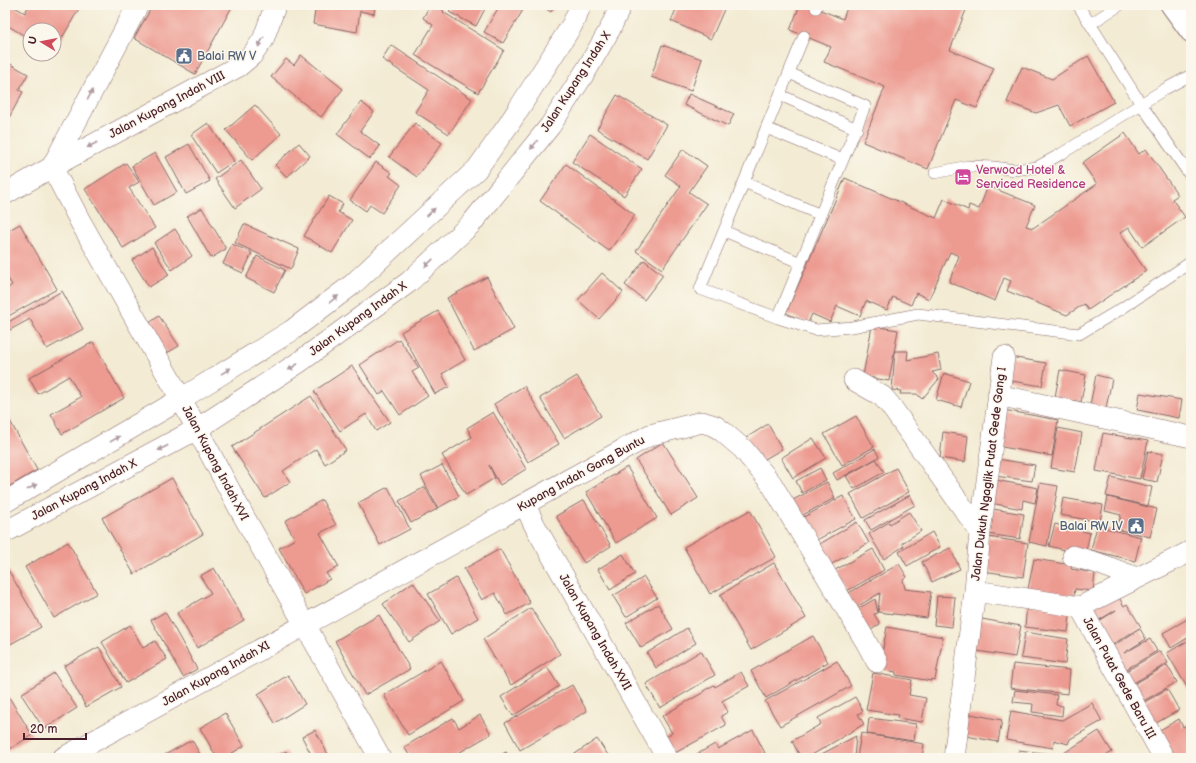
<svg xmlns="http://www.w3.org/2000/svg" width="1196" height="763" font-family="'Balsamiq Sans',sans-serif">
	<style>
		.building { fill: #ed9a90 }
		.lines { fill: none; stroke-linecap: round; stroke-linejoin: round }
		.service-casing { stroke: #856666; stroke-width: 12 }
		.minor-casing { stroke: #856666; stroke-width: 22 }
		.tertiary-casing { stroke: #856666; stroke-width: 24 }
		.service { stroke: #fff; stroke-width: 11 }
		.minor { stroke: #fff; stroke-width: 21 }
		.tertiary { stroke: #fff; stroke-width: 22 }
		.oneway { fill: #ae9aa0 }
		.labels { text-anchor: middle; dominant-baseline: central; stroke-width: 3; stroke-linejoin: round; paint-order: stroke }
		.service-label { font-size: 12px; fill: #4e5e75; stroke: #fbf7ec; text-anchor: start }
		.street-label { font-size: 12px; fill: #4a1f2b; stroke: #fbf7ec }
		.hotel-label { font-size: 12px; fill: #b23c85; stroke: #fbf7ec; text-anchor: start }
	</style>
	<rect width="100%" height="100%" fill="#fbf7ec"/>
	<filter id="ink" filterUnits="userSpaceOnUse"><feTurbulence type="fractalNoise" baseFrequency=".025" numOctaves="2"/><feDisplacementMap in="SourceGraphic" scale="8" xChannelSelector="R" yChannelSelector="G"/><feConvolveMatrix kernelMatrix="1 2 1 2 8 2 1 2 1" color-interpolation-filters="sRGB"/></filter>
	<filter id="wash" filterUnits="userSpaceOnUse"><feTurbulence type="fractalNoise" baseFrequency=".012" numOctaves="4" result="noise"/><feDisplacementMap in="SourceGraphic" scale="16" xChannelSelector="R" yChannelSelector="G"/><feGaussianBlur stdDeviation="0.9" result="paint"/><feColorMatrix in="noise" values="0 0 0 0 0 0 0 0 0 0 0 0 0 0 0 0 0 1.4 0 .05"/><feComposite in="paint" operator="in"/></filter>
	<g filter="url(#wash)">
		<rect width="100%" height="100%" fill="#f3ebd3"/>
		<g id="blocks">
			<path class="building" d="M5 5H11L25 13 29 5H81L54 52V30H30V39L5 24Z
				M153 5H233L195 74 134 38Z
				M316 5H375L374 14 360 11 357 32 313 24Z
				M430 5H434L444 11 443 12 504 50 478 93 415 55 433 25 423 18Z
				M453 5H487L476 26 449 12Z
				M500 5H526L503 43 484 32Z
				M540 5H555L551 12Z
				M678 5H726L711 39 671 21Z
				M800 5H808L843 19 848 5H968L950 50 994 68 977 108 956 100 928 169 863 142 885 87 824 62 831 47 790 30Z
				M391 45 472 99 449 134 415 112 429 90 382 59Z
				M662 45 702 59 691 91 651 77Z
				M301 55 343 89 321 117 271 77 286 59 294 65Z
				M1088 56 1114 102 1070 126 1059 105 1036 113 1007 102 1022 67 1052 79Z
				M5 61 28 74 19 90 23 92 5 125Z
				M689 94 734 114 728 126 684 105Z
				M617 95 667 125 647 159 597 129Z
				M361 102 374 112 360 131 380 146 370 159 337 134Z
				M255 105 281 134 252 160 226 130Z
				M208 123 234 161 216 173 191 135Z
				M415 123 442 143 417 177 389 157Z
				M1125 133 1139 154 1146 149 1178 195 1172 199 1185 217 1142 247 1129 227 1120 233 1146 271 1088 310 1084 304 1067 315 1007 291 1011 281 1004 278 995 301 949 282 959 256 950 252 929 299 916 293 911 305 893 297 887 310 866 301 860 316 837 306 830 322 812 314 808 323 786 313 845 178 936 218 944 199 968 210 969 205 979 209 988 186 1035 205 1026 226 1033 228 1097 184 1082 163Z
				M590 134 642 169 624 196 572 162Z
				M299 143 310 156 287 177 275 165Z
				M189 144 210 181 186 194 166 157Z
				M683 149 707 166 689 192 707 204 662 269 636 251 681 186 665 175Z
				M155 153 177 192 154 205 132 166Z
				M241 160 261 189 235 208 215 179Z
				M376 162 392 173 389 176 401 185 382 213 370 205 366 211 350 200Z
				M126 163 139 182 129 188 155 228 123 248 85 189Z
				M566 164 635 215 609 251 540 201Z
				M329 196 343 204 338 212 352 220 332 253 304 236Z
				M202 208 226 249 211 258 187 216Z
				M20 224 57 289 5 318V290L12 285 7 277 5 279V232Z
				M244 224 299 249 291 269 235 243Z
				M175 229 192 256 172 270 154 243Z
				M232 244 252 253 243 273 223 264Z
				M152 247 169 275 149 287 132 260Z
				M257 256 285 270 274 292 246 278Z
				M644 260 663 275 644 300 625 285Z
				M602 273 623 292 599 319 578 300Z
				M487 277 514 329 474 351 447 298Z
				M62 291 83 329 47 349 30 319 8 331 5 324Z
				M438 311 465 360 442 374 449 387 435 394 401 332Z
				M159 316 179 346 167 353 148 324Z
				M872 326 898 330 889 381 863 376Z
				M399 339 419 368 412 372 428 396 400 415 384 391 379 395 360 365Z
				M93 342 124 398 62 434 51 414 81 397 69 376 38 394 29 378Z
				M895 351H908L907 360 938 354 941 370 932 372 939 379 922 399 917 394H900L901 391 892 390Z
				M1010 357 1046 363 1042 386 1006 380Z
				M352 366 390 422 376 431 366 414 340 431 314 391Z
				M1060 370 1086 375 1081 402 1055 397Z
				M944 373 969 381 961 407 936 400Z
				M1096 375 1112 379 1106 408 1090 405Z
				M577 376 601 416 564 438 540 398Z
				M524 386 559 444 528 462 494 404Z
				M1140 393 1182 400 1179 418 1137 410Z
				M311 396 346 450 325 464 316 449 283 471 290 482 265 498 232 447Z
				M998 409 1058 420 1052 456 991 445Z
				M5 412 37 470 5 489Z
				M493 412 526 469 500 485 489 465 495 478 466 495 442 455 472 437 467 428Z
				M856 416 874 447 842 465 824 434Z
				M768 424 782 449 760 462 746 438Z
				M1058 428 1082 433 1075 472 1051 468Z
				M943 432 968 436 965 462 940 458Z
				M1103 433 1148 441 1140 479 1096 471Z
				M813 438 826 458 793 478 781 458Z
				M663 442 698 498 671 515 636 460Z
				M875 449 879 457 837 480 833 473Z
				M1148 451 1163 454 1157 482 1142 479Z
				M876 459 884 472 854 489 846 476Z
				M997 459 1035 465 1032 481 995 476Z
				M442 465 459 496 438 508 421 476Z
				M627 467 657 518 616 543 586 492Z
				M820 468 826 480 802 493 796 481Z
				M896 468 909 492 863 518 850 494Z
				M1111 477 1152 487 1148 506 1106 496Z
				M172 478 203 534 134 574 102 518Z
				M990 479 1038 488 1035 503 1023 500 1022 509 985 502Z
				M827 482 835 498 799 517 791 501Z
				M1040 483 1058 486 1047 546 1029 542Z
				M388 487 410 529 380 545 358 503Z
				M425 487 437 509 411 523 399 501Z
				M910 495 915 505 871 530 865 520Z
				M843 496 856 519 811 543 798 520Z
				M1108 497 1157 509 1150 537 1117 529 1121 515 1105 511Z
				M1063 498 1103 505 1100 522 1060 515Z
				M322 500 336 525 320 533 339 567 326 573 330 579 304 594 279 548 295 539 285 521Z
				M584 500 611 546 584 563 556 516Z
				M993 509 1024 514 1020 539 988 534Z
				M750 510 776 557 710 594 684 547Z
				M909 512 921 531 902 543 904 546 884 559 869 534 889 522 890 524Z
				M857 522 869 543 830 565 818 545Z
				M1055 524 1090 533 1085 555 1049 546Z
				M1097 526 1141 537 1135 561 1091 550Z
				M932 532 940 547 907 566 899 552Z
				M988 537 1028 543 1023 577 983 571Z
				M68 542 97 593 54 618 25 567Z
				M950 548 960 569 932 582 922 562Z
				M500 549 530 603 507 615 495 593 482 600 464 569Z
				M873 549 884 570 847 591 835 570Z
				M623 554 635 574 610 590 598 569Z
				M1034 559 1072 565 1071 569 1095 573 1093 591 1075 589 1073 601 1027 594Z
				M774 563 806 618 751 650 720 595Z
				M899 564 907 577 903 580 905 589 931 592 927 618 878 612 880 593 855 608 847 594Z
				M7 568 41 627 7 646 5 643V569Z
				M214 568 244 620 197 648 177 613 211 593 200 576Z
				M644 577 657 598 626 617 613 596Z
				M456 578 478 618 451 634 428 594Z
				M413 582 440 621 409 642 383 604Z
				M1115 591 1124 606 1127 604 1141 627 1110 646 1096 623 1116 610 1094 623 1085 608Z
				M937 596 955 597 952 627 934 625Z
				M875 599 878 613 874 614 880 624 865 634 852 612Z
				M658 604 673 629 641 648 626 623Z
				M1027 604 1071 608 1068 632 1025 627Z
				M531 608 560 654 511 685 483 639Z
				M165 612 197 669 183 677 151 620Z
				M379 615 410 669 365 695 335 641Z
				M1191 617V636L1171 648 1163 633Z
				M976 618 1021 626 1015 657 971 650Z
				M130 625 143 648 155 641 167 659 126 683 102 642Z
				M887 627 943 637 935 680 931 679V681L896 675V672L879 669Z
				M687 628 696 643 656 668 647 653Z
				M1140 629 1146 639 1124 653 1150 639 1157 651 1120 673 1111 647Z
				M1025 632 1068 639 1065 664 1021 658Z
				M813 636 828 662 766 698 751 671Z
				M1191 639V694L1167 653Z
				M99 647 121 687 86 707 64 666Z
				M701 651 715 675 660 708 646 684Z
				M1160 651 1168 663 1130 685 1123 673Z
				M441 661 464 701 408 735 384 695Z
				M837 661 851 686 780 726 765 701Z
				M1013 664 1070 670 1068 694 1010 688Z
				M1167 665 1177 682 1138 704 1129 687Z
				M547 667 559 686 513 716 501 697Z
				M741 672 749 686 722 701 728 712 721 716 726 725 675 753 666 737 672 733 662 716 704 692 703 691 714 685 715 687Z
				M54 673 77 708 44 729 21 694Z
				M873 673 912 680 909 695 926 698 922 722 897 718 898 715 866 710Z
				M288 675 305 704 275 723 258 694Z
				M572 685 587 711 520 750 505 723Z
				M1167 689 1179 710 1151 726 1139 705Z
				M1015 690 1057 695 1056 705 1063 706 1062 716 1032 712 1033 704 1013 702Z
				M7 694 32 735 5 752V695Z
				M855 697 863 711 858 714 864 724 807 758H801L792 741 821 724 818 718Z
				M1092 703 1102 721 1070 739 1068 744 1054 740 1053 748 1006 740 1011 711 1062 720Z
				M225 713 244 746 224 758H217L200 728Z
				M965 713 1002 720 998 742 961 735Z
				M480 715 491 734 450 758H411L404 747 453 718 459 728Z
				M869 718 916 724 914 741 867 734Z
				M1179 719 1183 727 1191 723V756L1188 758H1166L1153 734Z
				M315 730 330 758H313L302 737Z
				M753 730 765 753 756 758H690L715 744 718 749Z
				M1099 731 1112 752 1102 758H1056Z
				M861 733 924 744 922 758H857Z
				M856 736 854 758H814Z
				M597 739 610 758H569Z
				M192 740 202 758H159Z
				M1019 750 1051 754V758H1017Z
				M286 751 290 758H273Z
				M506 752 509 758H496Z"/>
		</g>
	</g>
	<g filter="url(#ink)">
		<use href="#blocks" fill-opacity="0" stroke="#856666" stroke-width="1"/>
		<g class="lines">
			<g class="service-casing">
				<path id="service" d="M1078 5 1141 104 1191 177
					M816 8 817 5
					M1090 24 1120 5
					M789 73 865 106 778 318 816 330 852 327 918 314 1079 334 1121 309 1191 262
					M780 95 857 129
					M766 128 843 160
					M935 173 968 166 994 167 1014 170 1037 167 1061 154 1165 89 1191 75
					M744 182 821 215
					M724 231 801 263
					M778 318 700 289 804 36"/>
			</g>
			<g class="minor-casing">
				<path id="minor" d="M52 167 80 221 181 399 243 515 380 758
					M52 167 138 5
					M5 194 52 167 239 66 252 55 263 40 274 9V5
					M854 380 882 396 890 405 980 532
					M998 395 1191 437
					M5 502 181 399 291 331 353 284 477 169 509 124 572 25 581 5
					M525 505 535 526 667 758
					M5 532 197 429 298 363 409 282 471 224 550 126 587 69 610 29 621 5
					M1073 556 1097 563 1137 578
					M975 591 1080 607 1164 758
					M1080 607 1191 551
					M63 758 650 435 702 422 715 426 722 431 743 449 771 483 865 640 877 662
					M954 758 975 591 980 532 1004 357"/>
			</g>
			<g class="tertiary-casing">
				<path id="tertiary" d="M1172 5 1191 31"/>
			</g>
			<use href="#service" class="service"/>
			<use href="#minor" class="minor"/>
			<use href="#tertiary" class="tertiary"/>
		</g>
		<defs><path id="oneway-solid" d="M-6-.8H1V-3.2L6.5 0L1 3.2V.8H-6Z"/></defs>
		<g class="oneway">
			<use href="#oneway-solid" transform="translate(261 42) rotate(120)"/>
			<use href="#oneway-solid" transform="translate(90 95) rotate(-62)"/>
			<use href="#oneway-solid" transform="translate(92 145) rotate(152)"/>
			<use href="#oneway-solid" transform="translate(534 145) rotate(128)"/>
			<use href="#oneway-solid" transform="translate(431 212) rotate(-43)"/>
			<use href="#oneway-solid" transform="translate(429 263) rotate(137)"/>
			<use href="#oneway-solid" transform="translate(334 299) rotate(-37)"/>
			<use href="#oneway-solid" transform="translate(293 367) rotate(147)"/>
			<use href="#oneway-solid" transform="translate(226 371) rotate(-32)"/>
			<use href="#oneway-solid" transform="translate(115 439) rotate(-31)"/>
			<use href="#oneway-solid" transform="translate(163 448) rotate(152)"/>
			<use href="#oneway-solid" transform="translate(32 487) rotate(-29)"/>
		</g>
	</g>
	<defs>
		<g id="civic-square" transform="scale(0.9)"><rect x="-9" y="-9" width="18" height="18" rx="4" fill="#5c6f8a" stroke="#fbf7ec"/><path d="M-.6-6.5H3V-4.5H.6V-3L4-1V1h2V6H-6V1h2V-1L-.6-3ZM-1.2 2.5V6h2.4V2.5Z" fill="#fff"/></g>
		<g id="hotel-square" transform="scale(0.9)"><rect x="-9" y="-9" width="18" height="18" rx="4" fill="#d1479c" stroke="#fbf7ec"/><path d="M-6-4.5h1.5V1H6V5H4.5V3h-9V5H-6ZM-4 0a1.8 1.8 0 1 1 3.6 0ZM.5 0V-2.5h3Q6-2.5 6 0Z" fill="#fff"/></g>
	</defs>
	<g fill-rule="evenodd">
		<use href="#civic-square" x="184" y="56"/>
		<use href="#hotel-square" x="963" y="177"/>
		<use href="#civic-square" x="1136" y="526"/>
	</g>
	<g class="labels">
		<g class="service-label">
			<text x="197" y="56">Balai RW V</text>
			<text x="1123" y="526" text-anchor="end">Balai RW IV</text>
		</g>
		<g class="street-label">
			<text transform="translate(576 82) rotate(-57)">Jalan Kupang Indah X</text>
			<text transform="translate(167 105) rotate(-28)">Jalan Kupang Indah VIII</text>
			<text transform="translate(358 319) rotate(-36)">Jalan Kupang Indah X</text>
			<text transform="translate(215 463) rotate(62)">Jalan Kupang Indah XVI</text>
			<text transform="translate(581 474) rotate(-29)">Kupang Indah Gang Buntu</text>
			<text transform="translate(989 474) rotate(-83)">Jalan Dukuh Ngaglik Putat Gede Gang I</text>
			<text transform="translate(84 490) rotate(-28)">Jalan Kupang Indah X</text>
			<text transform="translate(595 632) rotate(60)">Jalan Kupang Indah XVII</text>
			<text transform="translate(216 674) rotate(-29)">Jalan Kupang Indah XI</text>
			<text transform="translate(1119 678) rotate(61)">Jalan Putat Gede Baru III</text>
		</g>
		<g class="hotel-label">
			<text x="976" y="170">Verwood Hotel &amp;<tspan x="976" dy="14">Serviced Residence</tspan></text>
		</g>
	</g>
	<rect width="1196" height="763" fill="none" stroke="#fbf7ec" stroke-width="20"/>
	<g transform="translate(42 42) rotate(280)"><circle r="19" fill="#fbf7ec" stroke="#b4a19f"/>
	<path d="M0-3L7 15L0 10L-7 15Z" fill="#d1495b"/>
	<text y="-6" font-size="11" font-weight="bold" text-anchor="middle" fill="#4a1f2b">U</text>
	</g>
	<path d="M24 733v6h62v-6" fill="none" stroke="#4a1f2b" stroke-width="2"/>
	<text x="30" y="733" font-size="12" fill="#4a1f2b" stroke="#fbf7ec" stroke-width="3" paint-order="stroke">20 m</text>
</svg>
